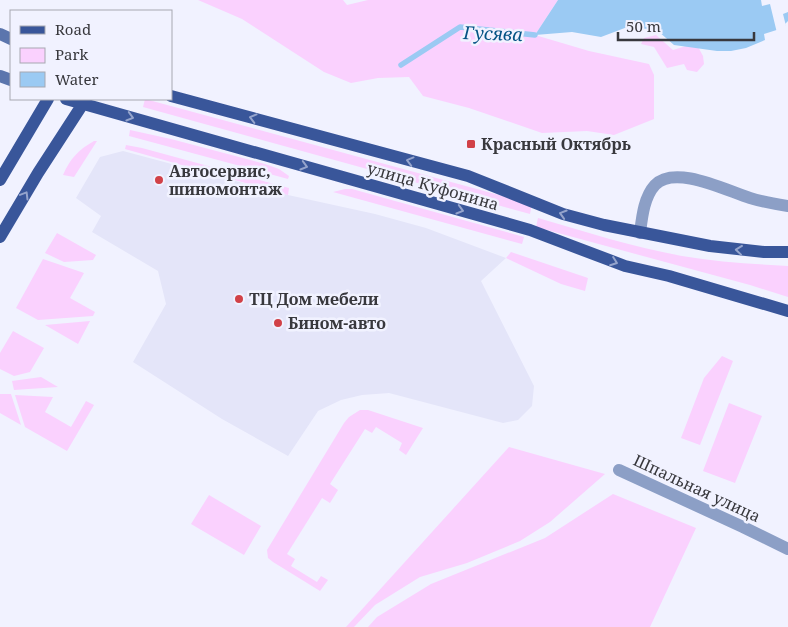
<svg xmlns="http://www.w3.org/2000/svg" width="788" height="627" font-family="'Noto Serif',serif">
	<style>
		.built { fill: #e4e5f9 }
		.green { fill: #fad1fe }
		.water { fill: #9bcaf3 }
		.pier { fill: #f1f2ff }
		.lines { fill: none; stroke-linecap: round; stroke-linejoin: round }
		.stream { stroke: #9bcaf3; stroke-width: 5.5 }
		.street { stroke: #8c9fc6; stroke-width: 12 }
		.secondary { stroke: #5b75ad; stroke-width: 12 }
		.primary { stroke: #39569a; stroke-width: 12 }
		.oneway { stroke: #95a4cc }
		.poi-dot { fill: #d14148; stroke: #f1f2ff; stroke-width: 2 }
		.labels { text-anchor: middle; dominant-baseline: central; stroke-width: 5; stroke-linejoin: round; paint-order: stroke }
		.poi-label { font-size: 16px; font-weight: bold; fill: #38383d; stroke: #f1f2ff; text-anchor: start }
		.street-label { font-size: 16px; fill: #38383d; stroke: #f1f2ff }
		.water-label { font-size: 18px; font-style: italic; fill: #045385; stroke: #f1f2ff }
	</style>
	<rect width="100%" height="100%" fill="#f1f2ff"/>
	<path class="built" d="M123 151 288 195 375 214 426 228 506 258 481 281 534 386 532 406 518 420 503 423 389 393 362 395 341 400 318 411 288 456 222 419 133 362 166 304 158 271 92 232 101 216 76 198 100 157Z"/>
	<path class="green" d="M198 0H343L347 5 368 0H558L535 35 589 51 649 64 654 75V119L614 135 587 131 542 133 469 108 423 96 409 77 378 78 351 83 324 72 242 19Z
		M656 35 673 50 686 46 697 45 703 56 704 64 697 72 687 70 684 64 667 68 654 47 641 44 644 38Z
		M145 99 532 204 530 214 143 107Z
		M130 130 171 139 265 164 279 169 289 176 288 179 129 136Z
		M94 141H97L74 177 63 175C70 159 78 150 94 141Z
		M126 145 142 148 289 188 288 195 125 149Z
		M345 189H352L524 237 522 244 333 192Z
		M538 218C586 232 633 247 682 256 717 262 753 264 788 266V297L750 285 536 227Z
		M57 233 96 255 93 260 64 262 45 253Z
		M511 252 588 278 585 291 561 284 506 258Z
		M43 259 84 273 70 298 95 312 93 316 38 320 16 308Z
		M90 321 78 344 45 325Z
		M13 331 44 348 30 372 14 376 0 369V353Z
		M722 356 733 361 700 445 681 438 704 378Z
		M41 377 58 387 14 390 12 381Z
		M0 394H11L21 425 0 413Z
		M15 395 53 397 45 412 71 427 86 401 94 405 67 451 25 427Z
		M729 403 762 416 735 483 703 471Z
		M360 410H368L423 428 406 455 399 450 402 443 376 427 372 433 365 429 330 484 338 490 330 503 322 498 287 554 295 559 291 566 317 582 321 576 328 580 320 591 273 562 268 558 267 550 344 423 349 417Z
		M509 447 605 474 550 522 520 541 467 563 420 577 375 605 354 627H346Z
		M613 494 696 528 650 627H368L377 617 431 584 545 538Z
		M209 495 261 526 244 555 191 524Z"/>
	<path class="water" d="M558 0H788V21L785 24 786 27 764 34 765 40 746 48 731 51H717L674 45 658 31 630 26 601 37 572 32 535 35Z"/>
	<path class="pier" d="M761 0H788V12L783 14 787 30 777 33 770 4 762 6Z"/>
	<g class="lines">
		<path class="stream" d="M401 65 460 27 535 35"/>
		<path class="street" d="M640 233C642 217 644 197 655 185 675 164 727 191 750 198 763 202 775 204 788 206
			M619 470 743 527 788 549"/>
		<path class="secondary" d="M0 34 11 39
			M0 76 11 80"/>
		<path class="primary" d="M171 96 468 176 563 214 604 225 710 246 764 252H788
			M66 99 530 230 625 266 669 276 788 311
			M0 180 48 99
			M0 237 38 173 86 99"/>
	</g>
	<defs><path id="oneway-chevron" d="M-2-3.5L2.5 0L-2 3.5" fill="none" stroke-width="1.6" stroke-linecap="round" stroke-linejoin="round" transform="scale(1.25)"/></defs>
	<g class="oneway">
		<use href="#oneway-chevron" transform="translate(130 117) rotate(16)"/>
		<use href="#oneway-chevron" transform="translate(253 118) rotate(-165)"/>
		<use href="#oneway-chevron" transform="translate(410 161) rotate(-165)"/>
		<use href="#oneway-chevron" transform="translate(304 166) rotate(16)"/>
		<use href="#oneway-chevron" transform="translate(25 195) rotate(-59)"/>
		<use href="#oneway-chevron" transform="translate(460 210) rotate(16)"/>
		<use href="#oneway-chevron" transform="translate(563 214) rotate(-163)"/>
		<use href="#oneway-chevron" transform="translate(739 250) rotate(-174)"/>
		<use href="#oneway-chevron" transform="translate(614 262) rotate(20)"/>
	</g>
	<g class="poi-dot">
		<rect x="466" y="139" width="10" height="10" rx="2.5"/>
		<circle cx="159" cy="180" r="5"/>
		<circle cx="239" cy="299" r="5"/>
		<circle cx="278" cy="323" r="5"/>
	</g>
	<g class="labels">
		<g class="poi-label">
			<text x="481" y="144">Красный Октябрь</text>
			<text x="169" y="171">Автосервис,<tspan x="169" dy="18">шиномонтаж</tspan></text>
			<text x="249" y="299">ТЦ Дом мебели</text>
			<text x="288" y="323">Бином-авто</text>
		</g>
		<g class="street-label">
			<text transform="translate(433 186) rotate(16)">улица Куфонина</text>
			<text transform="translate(697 488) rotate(25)">Шпальная улица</text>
		</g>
		<g class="water-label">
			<text transform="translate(493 33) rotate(2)">Гусява</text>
		</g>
	</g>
	<rect x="10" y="10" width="162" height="90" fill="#f1f2ff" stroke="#a7a8b1"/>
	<rect x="20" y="26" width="25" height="8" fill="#39569a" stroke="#a7a8b1"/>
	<text x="55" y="35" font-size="15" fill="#38383d">Road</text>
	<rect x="20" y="48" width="25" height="15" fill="#fad1fe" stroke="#a7a8b1"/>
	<text x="55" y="60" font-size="15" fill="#38383d">Park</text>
	<rect x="20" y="72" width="25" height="15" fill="#9bcaf3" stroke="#a7a8b1"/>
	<text x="55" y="85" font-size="15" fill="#38383d">Water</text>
	<path d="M618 32v8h136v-8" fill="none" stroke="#38383d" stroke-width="2.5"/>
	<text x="626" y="32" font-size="15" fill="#38383d" stroke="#f1f2ff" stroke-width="4" paint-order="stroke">50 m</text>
</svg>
